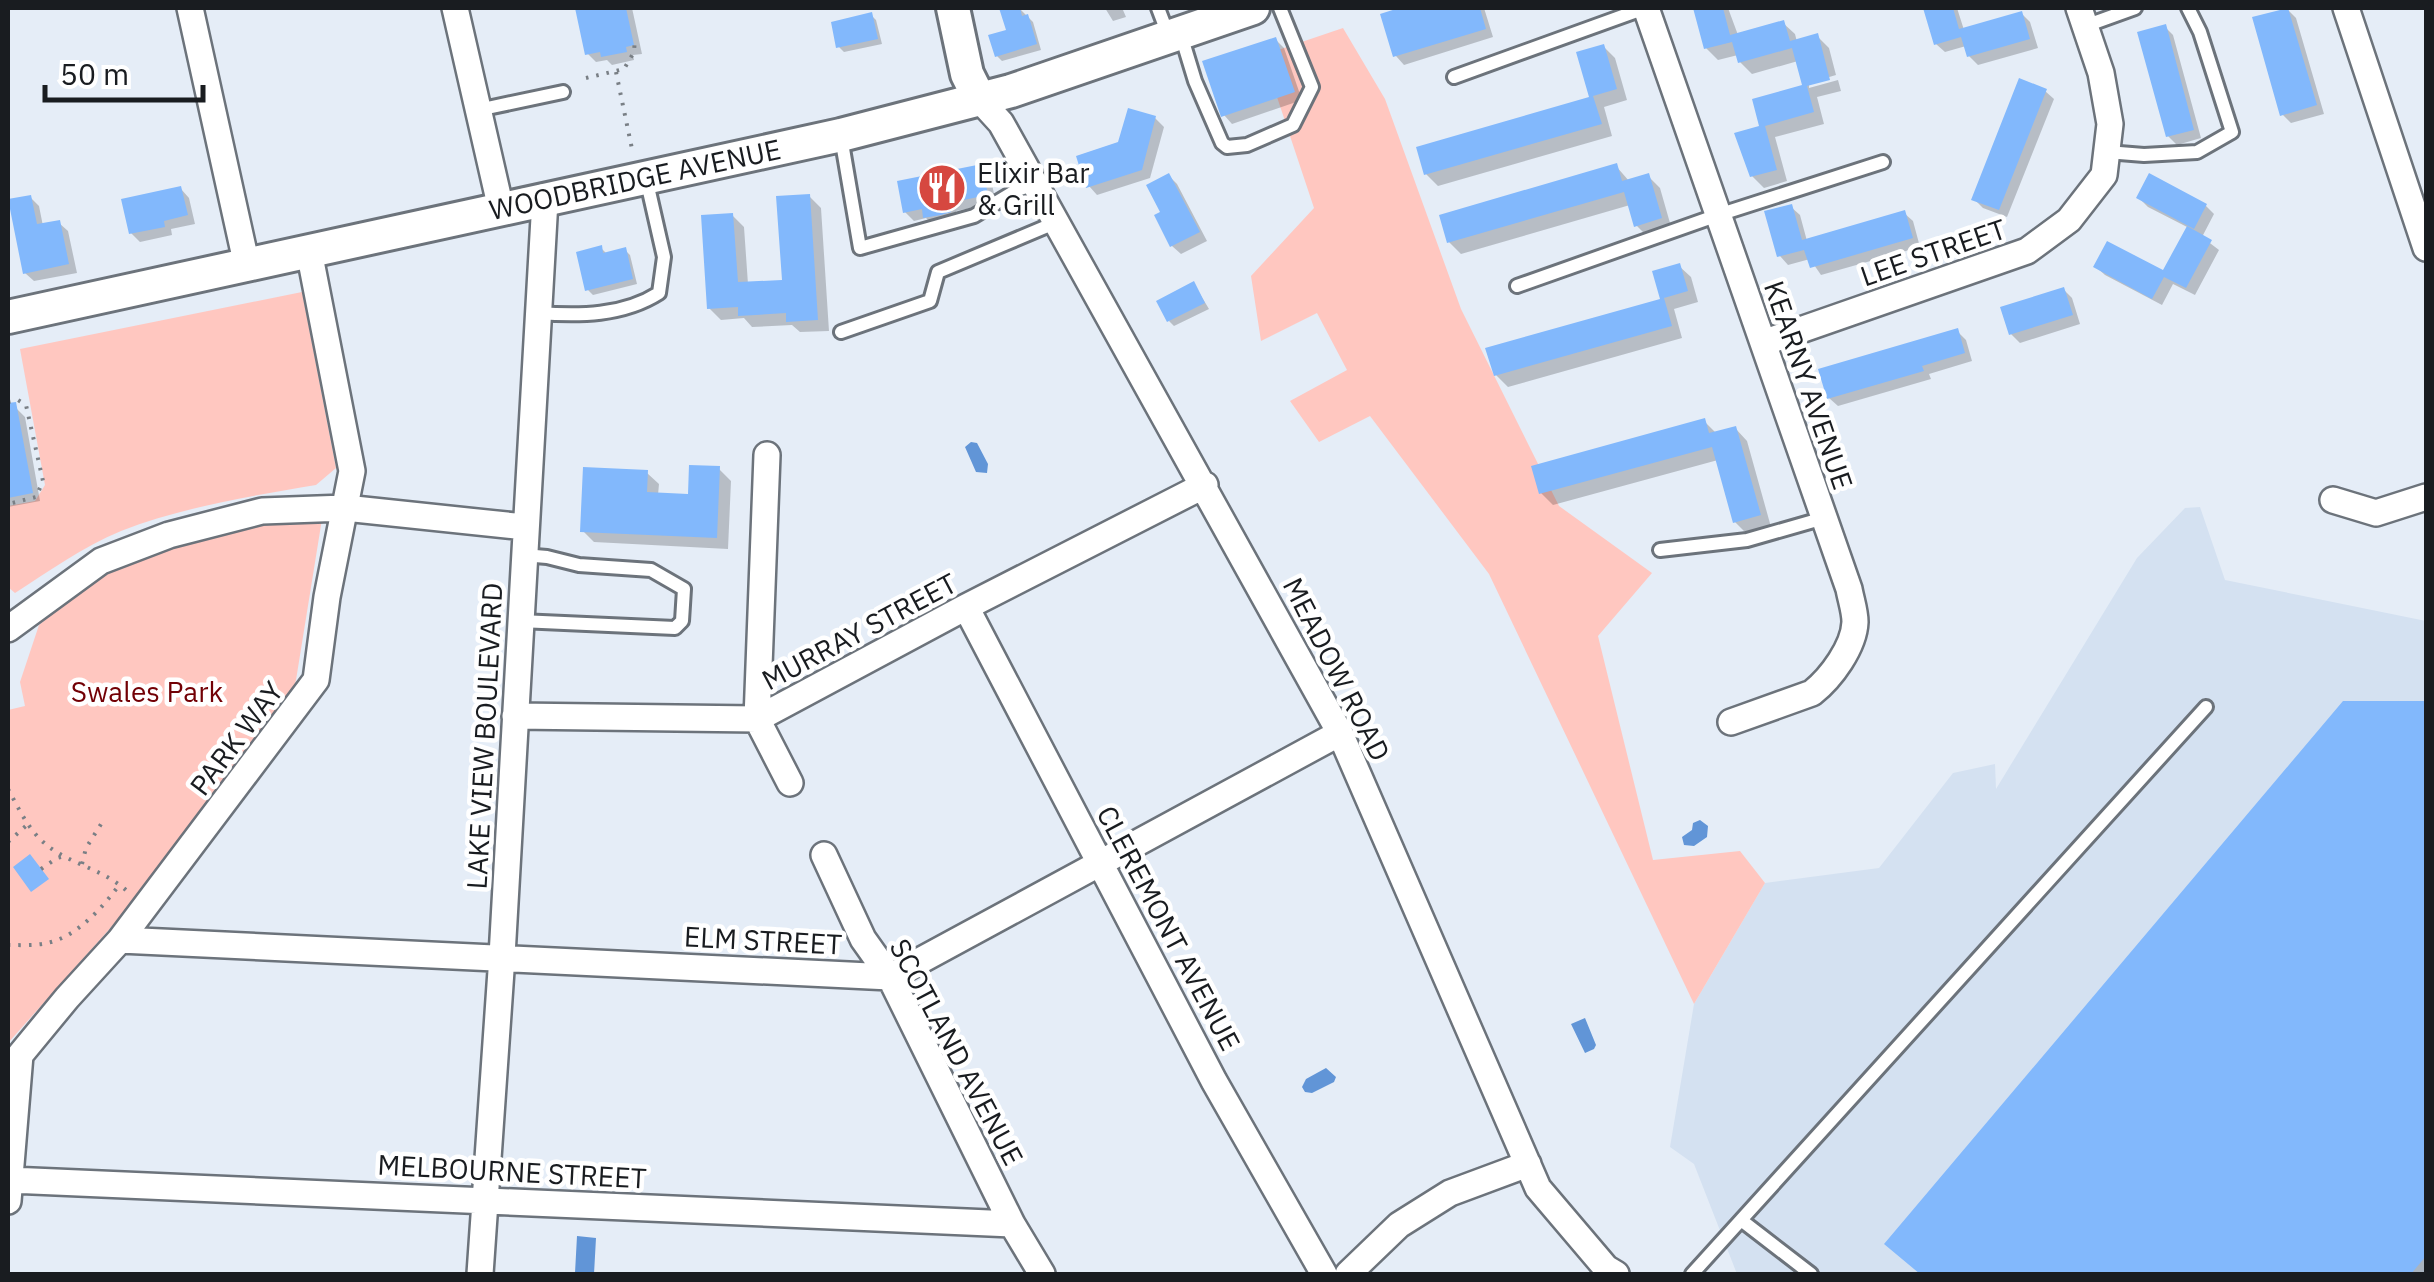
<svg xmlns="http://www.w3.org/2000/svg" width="2434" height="1282" font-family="'IBM Plex Sans',sans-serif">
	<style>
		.built { fill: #d4e1f1 }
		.green { fill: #ffc7c0 }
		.water { fill: #6195d7 }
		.shadow { fill: #0003 }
		.building { fill: #82b8fc }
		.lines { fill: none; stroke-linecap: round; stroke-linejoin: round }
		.lane-casing { stroke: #6c737b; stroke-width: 18 }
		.street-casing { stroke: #6c737b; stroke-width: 30 }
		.secondary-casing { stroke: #6c737b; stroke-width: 38 }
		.path { stroke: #797f85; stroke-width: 4; stroke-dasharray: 2.5 8; stroke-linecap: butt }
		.lane { stroke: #fff; stroke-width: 12 }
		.street { stroke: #fff; stroke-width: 25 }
		.secondary { stroke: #fff; stroke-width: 32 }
		.labels { text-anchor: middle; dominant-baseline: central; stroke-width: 9; stroke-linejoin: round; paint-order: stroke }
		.poi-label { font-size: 28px; fill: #191c20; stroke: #fff; text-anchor: start }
		.street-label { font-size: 28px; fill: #191c20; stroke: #fff }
		.park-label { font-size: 28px; fill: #720005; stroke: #fff }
	</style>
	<rect width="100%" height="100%" fill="#e5edf7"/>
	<path class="built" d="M2200 507 2225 580 2426 621V1274H1737L1694 1164 1670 1147 1694 1004 1765 883 1879 868 1953 773 1995 764 1996 789 2137 558 2185 508Z"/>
	<path class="green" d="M1343 28 1385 99 1461 309 1559 506 1652 573 1598 636 1653 860 1740 851 1765 883 1694 1004 1489 574 1370 416 1319 442 1290 401 1347 370 1317 313 1261 341 1251 276 1314 208 1263 55Z
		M302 292 336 468 316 485C252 496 182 507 121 531 83 547 49 571 15 593L8 587V506L35 501 45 485 20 349Z
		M322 519 296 680 291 696 146 888 8 1043V710L25 706 20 682 39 625 107 568 250 521Z"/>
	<path class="water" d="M971 442 977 443 988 464 987 473 976 472 965 447Z
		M1700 820 1708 826 1707 837 1694 846 1684 845 1682 837 1692 830 1693 823Z
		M1585 1018 1596 1045 1594 1049 1585 1053 1571 1024Z
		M1326 1068 1336 1077 1334 1082 1312 1093 1305 1092 1302 1087 1306 1079Z
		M577 1236 596 1238 594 1274 575 1273Z"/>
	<path class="shadow" d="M578 8H632L642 54 633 55 634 60 612 65 607 60 596 62 588 54Z
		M1019 8 1033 22 1041 50 1002 61 997 56 1009 31 1003 11Z
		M1105 8H1130L1123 10 1126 17 1113 21Z
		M1408 8H1484L1493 37 1404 65 1396 56 1383 15Z
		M1695 8H1728L1738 35 1783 23 1795 34 1797 42 1817 36 1829 48 1836 75 1809 83V88L1838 80 1841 91 1817 97 1824 124 1775 137 1787 181 1764 188 1752 176 1762 128 1805 87 1798 61 1752 74 1740 62 1738 55 1718 60 1706 48Z
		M1926 8H1957L1964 30 2022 14 2030 22 2038 48 1978 65 1969 56 1966 46 1945 52 1936 44Z
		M2288 10 2296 18 2324 114 2291 123 2282 114Z
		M871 15 876 20 882 44 844 52 839 47Z
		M2165 27 2173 35 2201 138 2177 145 2168 136Z
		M1276 40 1284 48 1302 100 1232 124 1224 115Z
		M1603 46 1615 58 1627 100 1604 107 1612 136 1438 186 1426 174 1592 98Z
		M2045 91 2054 99 2007 217 1983 208 1974 199Z
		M1155 118 1164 127 1150 178 1097 195 1089 186 1120 144Z
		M981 166 990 175 996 203 956 211 958 220 934 226 926 218 914 221 905 212Z
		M1616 166 1629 181 1648 176 1660 188 1672 230 1648 237 1636 225 1630 205 1461 254 1449 242Z
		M1169 176 1177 184 1207 241 1181 254 1172 246 1163 213Z
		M181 189 189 198 195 224 171 229 172 235 140 242 131 233Z
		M809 196 821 208 829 331 800 332 792 325 752 327 744 318 721 320 709 308 732 215 744 227 748 284 784 282Z
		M30 197 39 206 43 226 59 223 68 231 77 273 34 281 25 273Z
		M2139 198 2206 206 2214 214 2202 237 2219 250 2195 295 2173 284 2162 305 2105 275 2096 267 2164 274 2189 228 2148 207Z
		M1791 207 1800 215 1807 241 1904 213 1913 221 1920 247 1821 275 1810 259 1788 265 1780 256Z
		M601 248 607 254 625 250 630 255 637 284 593 295 588 290Z
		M1679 266 1691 277 1698 302 1674 309 1682 338 1508 387 1496 375 1663 300Z
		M1194 284 1209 309 1174 326 1169 321Z
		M2064 290 2072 298 2080 324 2020 343 2011 334Z
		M1957 331 1966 340 1972 361 1929 374 1931 379 1838 406 1829 398Z
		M16 408 25 417 40 501 8 507V410Z
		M1704 421 1717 434 1736 429 1747 441 1771 527 1747 534 1735 522 1718 460 1553 505 1541 493Z
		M719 469 731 481 728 549 594 542 583 531 647 473 659 484 658 495 690 497Z
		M2345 704H2426V1274H1922L1900 1255Z"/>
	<path class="building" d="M575 8H626L634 45 626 47 627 52 601 57 600 52 585 55Z
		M999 8H1020L1022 16 1028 14 1037 44 995 57 988 35 1006 30Z
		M1399 8H1480L1486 29 1393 57 1380 14Z
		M1693 8H1723L1730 35 1784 20 1790 41 1818 33 1830 80 1807 86 1814 112 1765 126 1777 170 1750 177 1734 133 1759 126 1752 99 1802 85 1792 48 1738 63 1732 42 1704 49Z
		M1923 8H1953L1961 36 1959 29 2022 11 2030 39 1967 57 1961 37 1934 45Z
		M2288 8 2317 105 2280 116 2252 17Z
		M872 12 878 39 836 48 831 22Z
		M2166 24 2194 130 2166 137 2137 32Z
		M1276 37 1295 92 1221 117 1202 61Z
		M1604 44 1617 89 1593 96 1602 124 1424 175 1416 147 1589 97 1576 52Z
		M2019 78 2047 89 1999 210 1971 200Z
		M1128 108 1156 116 1142 170 1086 188 1076 156 1118 142Z
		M1617 163 1622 181 1649 173 1662 218 1634 227 1624 192 1447 243 1439 215Z
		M982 164 988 195 949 203 951 212 941 215 923 218 922 209 903 213 897 181Z
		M1169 173 1200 232 1170 247 1154 215 1160 212 1146 185Z
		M2149 173 2207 204 2194 229 2136 198Z
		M181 186 188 215 164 221 165 227 129 234 121 199Z
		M810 194 818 320 786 322V313L738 316V307L707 309 701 215 733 213 738 282 782 280 776 196Z
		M31 195 37 224 60 220 69 264 23 274 8 199Z
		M1792 204 1802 240 1905 210 1913 238 1810 268 1804 250 1777 257 1764 211Z
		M2187 226 2212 240 2186 288 2164 277 2152 299 2093 267 2107 241 2163 270Z
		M602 245 603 253 626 247 633 279 585 291 576 252Z
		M1680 263 1688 291 1664 298 1672 326 1494 376 1485 348 1660 299 1652 271Z
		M1194 281 1205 303 1167 322 1156 301Z
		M2064 287 2073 315 2009 335 2000 307Z
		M1958 328 1965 353 1922 366 1924 371 1827 399 1818 369Z
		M16 402 33 493 8 498V403Z
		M1705 418 1709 433 1736 426 1761 515 1733 523 1712 447 1539 494 1531 466Z
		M689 465 720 466 717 538 580 532 583 467 648 470 647 492 688 494Z
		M2343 701H2426V1256L2411 1274H1920L1884 1244Z
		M30 854 49 879 31 892 13 867Z"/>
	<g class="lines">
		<g class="lane-casing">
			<path id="lane" d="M1158 8 1169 37
				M2085 26 2135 8
				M1181 35 1195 81 1222 143 1227 147 1247 145 1293 125 1312 87 1280 8
				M1454 77 1645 8
				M478 110 563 92
				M841 137 860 248 974 216 1017 190 1035 184
				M2107 152 2144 155 2197 152 2232 132 2200 32 2188 8
				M1517 286 1718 215 1883 162
				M538 313C579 316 623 316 659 293L664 257 646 178
				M841 332 930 301 938 272 1057 222
				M1660 550 1747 540 1824 518
				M520 621 675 628 682 621 684 589 651 570 579 565 547 557 523 555
				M1741 1220 2206 707
				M1692 1274 1741 1220 1811 1274"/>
		</g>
		<g class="street-casing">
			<path id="street" d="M190 8 247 266
				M455 8 501 209
				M1646 8 1849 589C1851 600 1855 611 1855 622 1854 647 1831 678 1812 693L1731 722
				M2346 8 2426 248
				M980 100 1001 123 1340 733 1538 1188 1606 1268 1616 1274
				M1763 343 2027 251 2069 220 2104 175 2110 124 2101 73 2079 8
				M767 455 757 719 790 783
				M2333 500 2376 513 2426 497
				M966 607 1214 1081 1324 1274
				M8 629 101 561 169 535 262 511 345 508 525 527
				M515 716 757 719 966 607 1205 485
				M824 855 863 939 890 977 1012 1224 1042 1274
				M120 940 890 977 1340 733
				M10 1180 1012 1224
				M8 1201 20 1055 67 998 120 940 316 680 327 597 352 471 309 251
				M480 1274 502 956 545 200
				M1348 1274 1399 1225 1450 1193 1528 1164"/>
		</g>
		<g class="secondary-casing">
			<path id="secondary" d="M953 8 967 74 980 100
				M8 317 841 135 1011 91 1253 8"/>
		</g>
		<path class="path" d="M616 72 632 149
			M586 78 624 69 634 52 635 38
			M8 402 18 400 26 405 43 481 36 497 8 504
			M8 789C18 807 27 827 42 841 68 865 104 868 129 893
			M8 842 28 824
			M82 864 86 848 103 821
			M41 869 57 858 65 856
			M8 945C20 945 35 946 47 943 77 937 103 907 120 884"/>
		<use href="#lane" class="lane"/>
		<use href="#street" class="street"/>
		<use href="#secondary" class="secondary"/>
	</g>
	<defs>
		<g id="restaurant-disc" transform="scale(2.5)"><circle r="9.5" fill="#d64840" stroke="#fff"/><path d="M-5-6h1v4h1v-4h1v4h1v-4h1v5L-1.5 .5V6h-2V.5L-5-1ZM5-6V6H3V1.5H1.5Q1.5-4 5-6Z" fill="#fff"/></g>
	</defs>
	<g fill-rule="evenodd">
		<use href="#restaurant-disc" x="942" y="188"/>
	</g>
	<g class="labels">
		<g class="poi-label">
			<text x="977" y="172">Elixir Bar<tspan x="977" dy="32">&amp; Grill</tspan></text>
		</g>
		<g class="street-label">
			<text transform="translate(635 179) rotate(-12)">WOODBRIDGE AVENUE</text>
			<text transform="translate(1933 252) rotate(-19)">LEE STREET</text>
			<text transform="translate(1809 385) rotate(71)">KEARNY AVENUE</text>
			<text transform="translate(859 631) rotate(-28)">MURRAY STREET</text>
			<text transform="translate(1337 669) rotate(63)">MEADOW ROAD</text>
			<text transform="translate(484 736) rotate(-87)">LAKE VIEW BOULEVARD</text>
			<text transform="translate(236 738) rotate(-53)">PARK WAY</text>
			<text transform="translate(1169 928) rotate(62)">CLEREMONT AVENUE</text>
			<text transform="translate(763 940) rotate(3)">ELM STREET</text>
			<text transform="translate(957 1052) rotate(62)">SCOTLAND AVENUE</text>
			<text transform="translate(512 1171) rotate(3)">MELBOURNE STREET</text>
		</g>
		<g class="park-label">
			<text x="147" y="691">Swales Park</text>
		</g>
	</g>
	<rect width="2434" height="1282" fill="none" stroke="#191c20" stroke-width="20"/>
	<path d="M45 85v15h158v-15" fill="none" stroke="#191c20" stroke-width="5"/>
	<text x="60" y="85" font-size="30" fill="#191c20" stroke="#ffffff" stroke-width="8" paint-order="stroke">50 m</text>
</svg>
